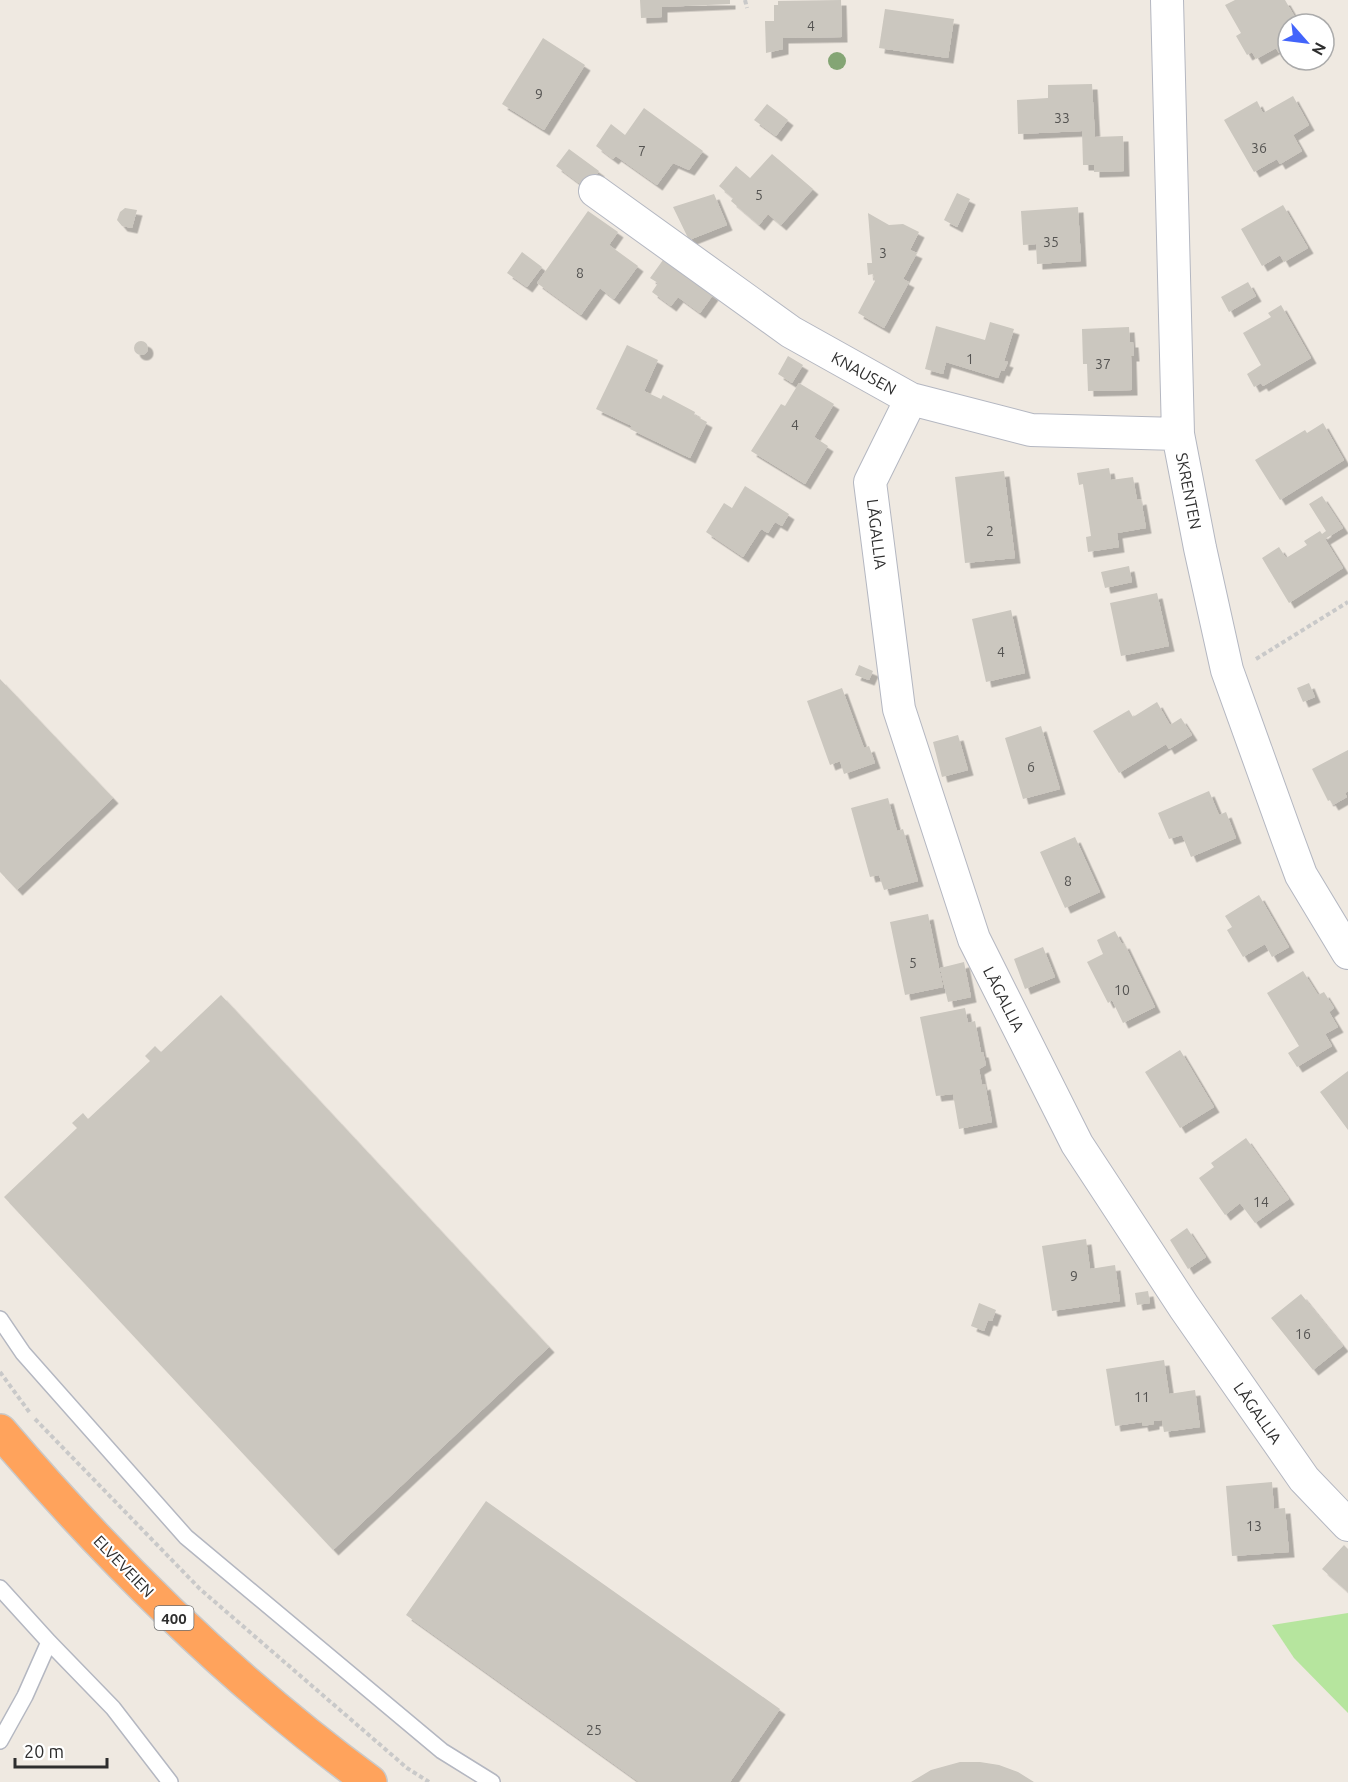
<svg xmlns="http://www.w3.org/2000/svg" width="1348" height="1782" font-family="Ubuntu,sans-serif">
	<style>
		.green { fill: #b6e59e }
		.building { fill: #cbc7bf; filter: url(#shadow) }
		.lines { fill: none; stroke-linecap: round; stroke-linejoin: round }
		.lane-casing { stroke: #b4b7c1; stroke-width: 18 }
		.street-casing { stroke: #b4b7c1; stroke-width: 34 }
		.highway-casing { stroke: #c9c9c9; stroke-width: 36 }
		.path { stroke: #c9c9c9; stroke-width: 4; stroke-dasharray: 4.5 3; stroke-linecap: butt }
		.lane { stroke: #fff; stroke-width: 15 }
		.street { stroke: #fff; stroke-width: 32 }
		.highway { stroke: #ffa35c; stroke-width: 33 }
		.tree { fill: #84a574 }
		.labels { text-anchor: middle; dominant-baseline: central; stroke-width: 4.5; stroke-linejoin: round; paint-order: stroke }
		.number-label { font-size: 14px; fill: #555452 }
		.shield { fill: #fff; stroke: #6d6d6d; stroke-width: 1.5 }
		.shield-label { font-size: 15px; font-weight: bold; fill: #2e2e2e }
		.street-label { font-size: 16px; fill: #2e2e2e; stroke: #fff }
	</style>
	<defs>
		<filter id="shadow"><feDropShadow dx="5.5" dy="5.5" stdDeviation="0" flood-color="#0004"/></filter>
	</defs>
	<rect width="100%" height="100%" fill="#efe9e1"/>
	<path class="green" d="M1348 1613V1713L1294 1658 1272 1625Z"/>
	<path class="building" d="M640 0H730V4L662 7V17L641 18Z
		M841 0 842 37 783 38V49L766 53 765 21H774V5H778V1Z
		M1235 0H1285L1299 24H1288V48L1279 53 1276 48 1256 59 1252 52 1247 55 1236 36 1241 33 1225 5Z
		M885 9 954 19 948 58 879 48Z
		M543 38 585 65 544 130 502 104Z
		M1092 84 1095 137 1123 136 1124 171 1094 172V165H1083L1082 131 1018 134 1017 100 1048 98V85Z
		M1293 96 1309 125 1293 135 1302 151 1280 164 1277 159 1254 172 1224 120 1257 101 1263 113Z
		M767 104 788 120 776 136 754 120Z
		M644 108 703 151 689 170 673 163 657 185 616 156 613 159 596 146 611 124 625 135Z
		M569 149 599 171 587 189 556 166Z
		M772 154 813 189 781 225 768 214 759 225 731 201 733 198 719 186 736 166 750 178Z
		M957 193 970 199 957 227 944 220Z
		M714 194 727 225 689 240 673 207Z
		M1283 205 1308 248 1284 262 1280 255 1262 266 1241 229Z
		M1078 207 1081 261 1037 264 1036 244 1023 245 1021 211Z
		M125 208 137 210 132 228 122 226 117 220 120 212Z
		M588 211 618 232 609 245 638 266 614 299 600 288 581 315 537 283Z
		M868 213 889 225 903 224 919 232 910 250 917 253 903 279 909 282 884 328 858 313 875 281 873 274 868 275 867 263H872Z
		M522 252 542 267 527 287 507 273Z
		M663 260 713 295 700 313 678 297 671 306 652 292 658 283 650 278Z
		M1248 282 1256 296 1229 312 1221 297Z
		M1281 305 1311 358 1263 386 1261 383 1254 387 1247 374 1261 365 1243 333 1271 317 1268 313Z
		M990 322 1014 329 1004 361 1008 362 1004 371 1001 370 998 378 946 362 943 374 925 369 936 326 985 340Z
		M1129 327 1130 342H1133L1134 356H1131L1132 390 1088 391 1087 364H1083L1082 329Z
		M134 348a7 7 0 1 1 14 0a7 7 0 1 1-14 0Z
		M627 345 658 360 644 391 661 399 663 395 695 412 694 415 707 422 690 458 630 429 632 426 596 409Z
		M788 356 803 365 792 383 778 374Z
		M799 383 834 404 814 437 828 446 805 484 751 451 781 404 785 406Z
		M1323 423 1344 460 1280 500 1255 460 1305 430 1307 433Z
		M1109 468 1111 480 1133 477 1137 500 1141 499 1146 528 1117 533 1119 547 1088 552 1086 537 1091 536 1083 484 1079 485 1077 473Z
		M1004 471 1015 558 965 563 955 477Z
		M745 486 789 514 782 526 775 522 768 533 761 529 743 557 706 532 724 503 732 508Z
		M1322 496 1343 528 1325 539 1343 568 1289 603 1262 558 1279 547 1286 558 1307 545 1304 541 1320 531 1322 534 1326 531 1309 504Z
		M1129 566 1132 582 1105 588 1101 572Z
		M1157 593 1169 646 1121 656 1110 603Z
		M1011 610 1025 673 986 682 972 619Z
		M859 665 873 671 869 680 855 675Z
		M0 679 113 798 17 890 0 872Z
		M1309 683 1315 697 1303 702 1297 688Z
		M842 688 864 748 869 746 875 763 844 774 840 761 830 765 807 701Z
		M1157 702 1170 725 1181 718 1192 735 1169 749 1166 744 1119 773 1093 731 1129 710 1133 717Z
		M1041 726 1060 789 1023 799 1005 738Z
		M958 735 968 770 942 777 933 742Z
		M1348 750V791L1345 793 1347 797 1333 805 1330 800 1328 801 1312 769Z
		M1209 791 1219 815 1226 812 1236 838 1191 857 1182 835 1169 839 1158 813Z
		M888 798 897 831 903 829 918 881 884 890 879 875 870 877 851 808Z
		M1075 837 1100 892 1065 908 1040 852Z
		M1259 895 1289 947 1272 957 1265 944 1243 957 1227 930 1232 927 1225 916Z
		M928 914 943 987 905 995 890 922Z
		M1115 931 1122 944 1124 943 1155 1007 1123 1023 1112 1000 1108 1003 1087 962 1103 954 1097 940Z
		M1043 947 1055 977 1025 989 1014 959Z
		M964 962 971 997 948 1002 940 968Z
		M1303 971 1318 995 1324 992 1334 1008 1329 1012 1338 1027 1325 1034 1332 1046 1297 1067 1288 1053 1299 1046 1267 993Z
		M221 995 549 1347 333 1550 4 1197 77 1128 72 1123 83 1113 88 1119 150 1061 145 1056 155 1046 161 1052Z
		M965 1008 968 1023 975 1021 981 1052H983L986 1065 979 1069 982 1085 985 1084 992 1122 959 1129 953 1094 936 1096 920 1017Z
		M1180 1050 1214 1107 1180 1128 1145 1072Z
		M1348 1071V1130L1320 1092Z
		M1246 1138 1289 1199 1255 1223 1240 1203 1225 1215 1199 1178 1214 1167 1211 1163Z
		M1187 1228 1206 1257 1188 1269 1170 1240Z
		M1086 1239 1090 1269 1115 1265 1120 1301 1052 1311 1042 1246Z
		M1148 1291 1150 1303 1137 1305 1135 1293Z
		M1301 1294 1343 1346 1313 1370 1271 1318Z
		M979 1303 996 1310 992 1321 988 1320 984 1331 971 1326Z
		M1164 1360 1169 1394 1195 1390 1200 1427 1164 1432 1162 1420 1154 1421V1424L1143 1426 1142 1422 1115 1426 1106 1369Z
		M1272 1482 1274 1509 1285 1508 1289 1552 1232 1556 1226 1486Z
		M486 1501 780 1709 730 1782H639L406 1615Z
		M1344 1545 1348 1549V1592L1322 1569Z
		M960 1762H980L999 1765 1018 1772 1034 1782H911L931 1770Z"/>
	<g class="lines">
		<g class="lane-casing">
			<path id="lane" d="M0 1319 23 1353 186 1537 442 1751 492 1782
				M0 1588 49 1642 113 1708 170 1782
				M0 1741 25 1696 49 1642"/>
		</g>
		<g class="street-casing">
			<path id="street" d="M1167 0 1178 434 1200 548 1227 670 1287 837 1301 875 1348 953
				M595 191 791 332 911 399 1031 430 1178 434
				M911 399 870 482 899 709 974 939 1077 1144 1184 1307 1304 1479 1348 1525"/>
		</g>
		<g class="highway-casing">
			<path id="highway" d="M0 1431C110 1560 232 1681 370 1782"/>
		</g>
		<path class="path" d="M745 0 747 8
			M1256 659 1348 602
			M0 1372 30 1413
			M35 1419 200 1589 407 1768 429 1782"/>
		<use href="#lane" class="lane"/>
		<use href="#street" class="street"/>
		<use href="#highway" class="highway"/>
	</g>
	<circle class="tree" cx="837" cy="61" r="9"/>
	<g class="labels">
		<g class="number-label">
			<text x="811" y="26">4</text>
			<text x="539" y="94">9</text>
			<text x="1062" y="118">33</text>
			<text x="1259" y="148">36</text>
			<text x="642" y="151">7</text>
			<text x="759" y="195">5</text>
			<text x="1051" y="242">35</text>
			<text x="883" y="253">3</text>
			<text x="580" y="273">8</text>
			<text x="970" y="359">1</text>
			<text x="1103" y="364">37</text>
			<text x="795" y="425">4</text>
			<text x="990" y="531">2</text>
			<text x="1001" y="652">4</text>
			<text x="1031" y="767">6</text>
			<text x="1068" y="881">8</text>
			<text x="913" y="963">5</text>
			<text x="1122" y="990">10</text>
			<text x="1261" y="1202">14</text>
			<text x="1074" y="1276">9</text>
			<text x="1303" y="1334">16</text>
			<text x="1142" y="1397">11</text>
			<text x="1254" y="1526">13</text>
			<text x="594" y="1730">25</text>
		</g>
		<rect class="shield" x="154.5" y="1606" width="39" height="24" rx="4.5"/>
		<g class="shield-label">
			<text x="174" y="1618">400</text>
		</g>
		<g class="street-label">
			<text transform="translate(864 373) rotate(29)">KNAUSEN</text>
			<text transform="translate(1189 491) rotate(79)">SKRENTEN</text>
			<text transform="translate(877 534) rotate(83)">LÅGALLIA</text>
			<text transform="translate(1004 999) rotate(63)">LÅGALLIA</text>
			<text transform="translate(1258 1413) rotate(55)">LÅGALLIA</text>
			<text transform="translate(124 1566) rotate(46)">ELVEVEIEN</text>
		</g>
	</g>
	<g transform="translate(1306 42) rotate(118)"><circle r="28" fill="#ffffff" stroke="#ababab" stroke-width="1.5"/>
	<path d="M0-4.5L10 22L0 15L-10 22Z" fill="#4264fb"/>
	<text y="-9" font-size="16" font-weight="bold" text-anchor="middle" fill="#2e2e2e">N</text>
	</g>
	<path d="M15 1758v9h92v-9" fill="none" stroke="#2e2e2e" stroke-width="3"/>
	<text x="24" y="1758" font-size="18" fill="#2e2e2e" stroke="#ffffff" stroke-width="4.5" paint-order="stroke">20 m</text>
</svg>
